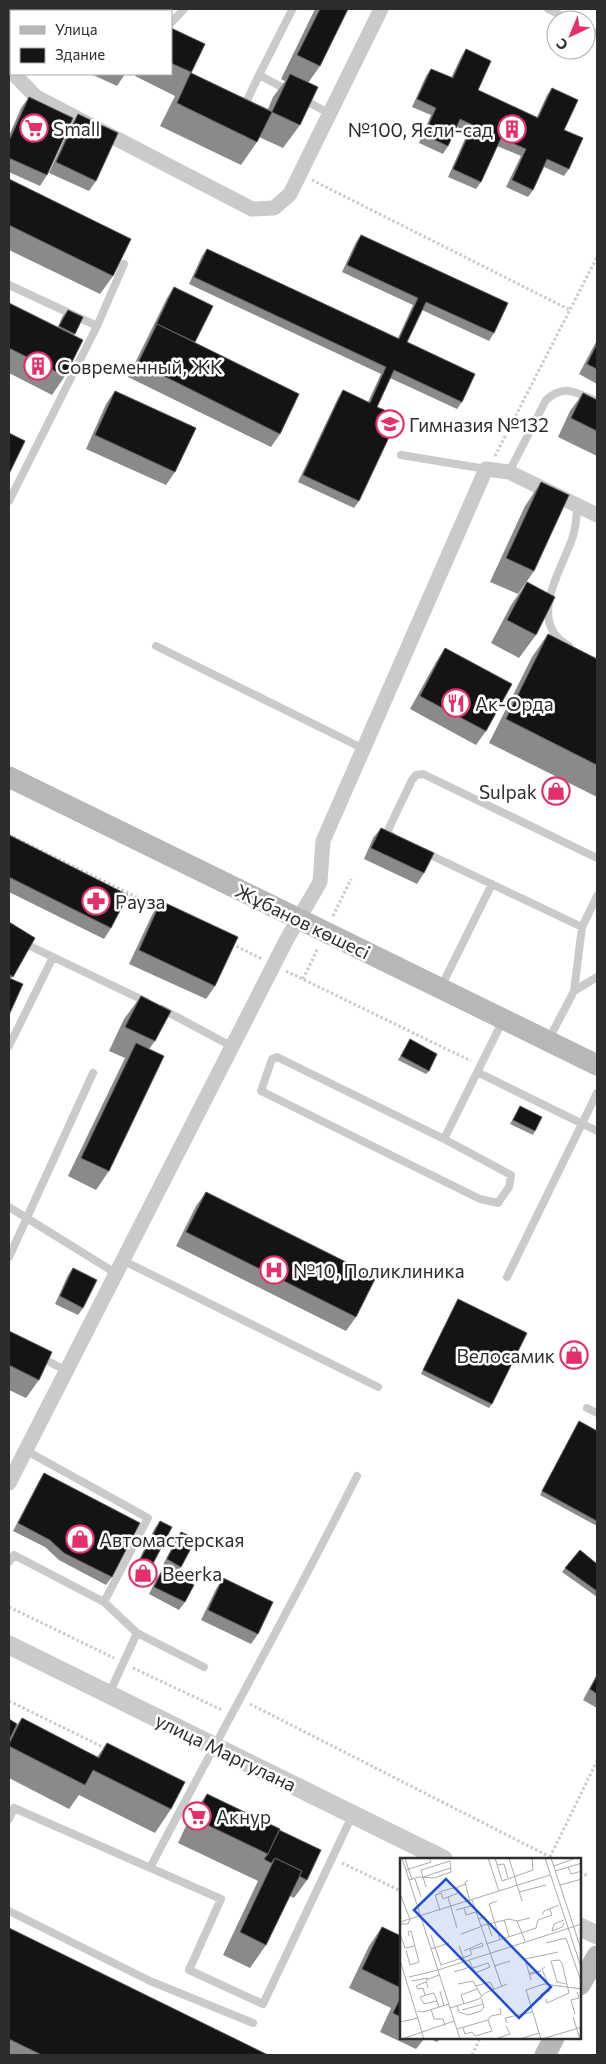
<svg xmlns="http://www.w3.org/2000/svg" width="606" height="2064" font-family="Commissioner,sans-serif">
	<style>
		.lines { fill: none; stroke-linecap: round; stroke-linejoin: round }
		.path { stroke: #cacaca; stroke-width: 3; stroke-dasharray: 2.5 2.5; stroke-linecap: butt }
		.service { stroke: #cacaca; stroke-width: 8 }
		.minor { stroke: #cacaca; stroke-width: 15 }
		.tertiary { stroke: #cacaca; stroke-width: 19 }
		.secondary { stroke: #b7b7b7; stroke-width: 21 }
		.wall { fill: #8a8a8a }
		.building { fill: #141414; stroke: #5a5a5a }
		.labels { text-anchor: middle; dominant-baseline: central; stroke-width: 5; stroke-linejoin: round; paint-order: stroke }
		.poi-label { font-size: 19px; fill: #2d2d2d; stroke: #fff; text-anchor: start }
		.street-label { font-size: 19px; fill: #2d2d2d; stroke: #fff }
		.inset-road { fill: none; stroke: #ababab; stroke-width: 1 }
		.view { fill: #1d4ed8; fill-opacity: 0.15; stroke: #1d4ed8; stroke-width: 2.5 }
		.inset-edge { fill: none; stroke: #2d2d2d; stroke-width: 2.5 }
	</style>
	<rect width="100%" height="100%" fill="#fff"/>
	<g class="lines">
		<path class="path" d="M312 180 570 310
			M495 456 597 257
			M9 835 159 908
			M333 916 351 879
			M232 944 262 959
			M286 971 471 1061
			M303 979 318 948
			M9 1607 114 1658
			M133 1668 220 1709 222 1708
			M9 1701 107 1749
			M250 1704 554 1859
			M550 1857 597 1761
			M342 1863 401 1891
			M580 1872 588 1876
			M472 2055 480 2038"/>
		<path class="service" d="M108 9 113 11
			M548 9 570 20
			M18 11 20 9
			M171 23 184 9
			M586 28 597 34
			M9 30 11 25
			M289 91 259 75 292 10
			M301 98 330 114
			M243 109 259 75
			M9 285 97 326
			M401 455 486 469
			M509 472 546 400C565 383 576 393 597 401
			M9 501 97 326 124 264
			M156 646 364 749
			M569 646C526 623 561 571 572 539 576 529 576 516 578 505
			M393 837 388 833 389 828 412 780 416 775 423 774 597 858
			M424 852 582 927
			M9 936 147 1002
			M441 987 492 884
			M574 991 597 977
			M162 1009 233 1047
			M549 1039 574 991 582 927 597 896
			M9 1046 53 957
			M477 1072 597 1131
			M444 1139 511 1175 509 1187 498 1203 480 1199 261 1091 272 1059 277 1057 444 1139 503 1020
			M9 1207 117 1274
			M9 1257 93 1073
			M124 1261 378 1387
			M507 1277 597 1093
			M40 1357 67 1371
			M587 1408 597 1413
			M25 1450 148 1518 104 1602
			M9 1562 14 1555 104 1602 137 1633 204 1667
			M109 1694 137 1633
			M9 1819 14 1808 221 1899 189 1970 263 2004 352 1816
			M150 1868C218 1737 291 1608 357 1476
			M9 1911 150 1981 253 2023"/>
		<path class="minor" d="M14 74 36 97 252 209 274 208 290 194 381 9
			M9 1483 287 939 320 882 323 841 486 469 509 472 597 515"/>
		<path class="tertiary" d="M9 1645 443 1859
			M580 1927 597 1935"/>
		<path class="secondary" d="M9 777 597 1065
			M580 1985 597 1956
			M545 2055 554 2038"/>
	</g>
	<path class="wall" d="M138 9H147L146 11H143Z
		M315 9H348L320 66 308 83 300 125 283 148 259 137 257 142 241 165 160 126 175 96 135 76 136 74H171V28L191 73 268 109 273 97 285 81 281 79Z
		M466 49 478 90 537 117 547 95 552 88 564 130 569 169 564 176 544 167 533 190 528 197 506 187 521 156 497 146 481 182 476 189 448 177 468 132 457 127 448 146 443 154 419 143 431 115 412 107 426 76 431 69 451 78 461 57Z
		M91 74H125L117 86Z
		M29 97 47 175 40 186 9 172V136L21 108Z
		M78 114 96 181 89 191 49 173 71 125Z
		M9 179 113 276 100 294 9 250Z
		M361 235 494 333 489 341 422 310 407 342 462 402 457 409 390 378 377 407 359 501 354 508 298 482 338 398 343 390 368 402 381 374 189 284 202 256 207 249 398 338 413 305 342 272 356 242Z
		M174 287 195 342 280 434 271 447 128 377 167 298Z
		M9 303 58 327 62 317 68 310 83 317 74 335 65 376 52 395 9 373Z
		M597 340V384L579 374Z
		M115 391 175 472 166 485 86 449 106 404Z
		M583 393 597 400V456L558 437 570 411Z
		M541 482 534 571 518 594 490 582 525 506Z
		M527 582 536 635 519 658 491 643 511 605Z
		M548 634 597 659V797L489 743 532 657Z
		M445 648 486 731 476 745 410 709 436 662Z
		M381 828 424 873 417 884 364 859 373 838Z
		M9 835 111 928 104 939 9 892Z
		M161 901 215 986 206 999 129 964 152 915Z
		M9 922 35 938 11 979 9 1015Z
		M141 996 155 1041 149 1049 109 1171 96 1190 68 1176 125 1058 109 1051 124 1019Z
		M410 1039 429 1071 426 1074 398 1060Z
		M520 1106 535 1131 533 1135 510 1124Z
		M206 1192 356 1317 346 1331 176 1246 196 1206Z
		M73 1268 83 1308 78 1315 55 1304 68 1275Z
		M458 1299 492 1404 489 1408 421 1374 456 1303Z
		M9 1331 39 1380 26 1398 9 1390Z
		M579 1421 597 1431V1526L540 1495Z
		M44 1473 112 1577 106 1585 59 1560 45 1547 13 1531 39 1481Z
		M160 1521 146 1577 141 1585 129 1579 155 1528Z
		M181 1532V1567L176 1574 162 1567 176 1539Z
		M597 1564V1597L562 1572 565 1568Z
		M163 1569 185 1602 179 1610 149 1594 158 1576Z
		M223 1578 258 1634 251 1644 201 1620 216 1589Z
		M597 1674V1708L583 1700Z
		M22 1718 97 1757 107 1743 171 1809 155 1833 79 1795 69 1809 9 1778V1719L14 1729Z
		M207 1794 279 1830 307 1880 294 1898 290 1896 266 1945 250 1968 223 1955 258 1881 178 1843 190 1817Z
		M382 1927 401 1936V2038H425L416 2049 380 2032 391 2008 349 1988 369 1946Z
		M9 1928 268 2055H9Z
		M428 2038H441L437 2042Z"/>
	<path class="building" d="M320 9H348L320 66 297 55Z
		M171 28 205 44 191 73 272 112 257 142 177 103 191 72 171 63Z
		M466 49 491 61 478 90 538 118 552 88 578 100 564 130 583 138 569 169 547 159 533 190 512 180 526 149 501 138 481 182 453 169 473 125 460 119 448 146 424 135 436 108 417 99 431 69 453 78Z
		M290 74 318 87 300 125 272 112Z
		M29 97 73 118 47 175 9 158V141Z
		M78 114 118 133 96 181 56 162Z
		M9 179 131 239 113 276 9 225Z
		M361 235 508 303 494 333 426 302 407 342 475 374 462 402 394 370 377 407 399 416 359 501 303 475 343 390 370 403 386 367 194 277 207 249 399 339 418 298 347 265Z
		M174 287 213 306 195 342 157 324 155 327Z
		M9 303 83 340 65 376 9 348Z
		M68 310 83 317 75 334 59 326Z
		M157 324 299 394 280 434 138 363Z
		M597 344V369L587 364Z
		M115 391 196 428 175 472 95 435Z
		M583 393 597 400V431L571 418Z
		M9 433 25 441 9 474Z
		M541 482 569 495 534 571 506 558Z
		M527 582 555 597 536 635 507 620Z
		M548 634 597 659V765L506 719Z
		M445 648 512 684 486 731 420 696Z
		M381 828 434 853 424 873 371 848Z
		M9 835 128 895 111 928 9 877Z
		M161 901 238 937 215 986 139 950Z
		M9 922 35 938 13 977 9 974Z
		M9 978 23 984 9 1015Z
		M141 996 171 1011 155 1041 125 1027Z
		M410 1039 437 1054 429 1071 401 1056Z
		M136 1043 164 1056 109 1171 81 1158Z
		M520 1106 542 1117 535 1131 513 1120Z
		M206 1192 376 1277 356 1317 186 1232Z
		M73 1268 97 1280 83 1308 60 1296Z
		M458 1299 527 1333 492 1404 423 1370Z
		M9 1331 52 1352 39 1380 9 1365Z
		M579 1421 597 1431V1521L542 1491Z
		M44 1473 140 1523 112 1577 64 1553 50 1540 18 1523Z
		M160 1521 172 1527 146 1577 134 1572Z
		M181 1532 196 1539 181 1567 167 1559Z
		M580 1550 597 1564V1591L565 1568Z
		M163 1569 194 1585 185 1602 154 1587Z
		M223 1578 273 1602 258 1634 208 1610Z
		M597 1676V1694L590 1689Z
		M22 1718 99 1758 107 1743 185 1782 171 1809 93 1770 85 1785 9 1746V1744Z
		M9 1719 17 1724 9 1740Z
		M207 1794 280 1829 268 1854 195 1819Z
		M279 1830 321 1850 307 1880 299 1876 302 1871 275 1858 271 1863 264 1859 268 1854Z
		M275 1858 302 1871 266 1945 240 1932Z
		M382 1927 401 1936V1988L362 1969Z
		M9 1928 268 2055H42L9 2039Z
		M401 1997V2017L393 2013Z"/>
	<defs>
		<g id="supermarket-ring" transform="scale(1.4375)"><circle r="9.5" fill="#fff" stroke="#e42f69" stroke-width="1.5"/><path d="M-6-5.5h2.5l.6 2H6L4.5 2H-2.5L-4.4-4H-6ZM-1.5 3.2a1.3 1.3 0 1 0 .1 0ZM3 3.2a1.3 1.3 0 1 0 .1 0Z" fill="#e42f69"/></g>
		<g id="building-ring" transform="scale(1.4375)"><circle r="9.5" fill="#fff" stroke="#e42f69" stroke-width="1.5"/><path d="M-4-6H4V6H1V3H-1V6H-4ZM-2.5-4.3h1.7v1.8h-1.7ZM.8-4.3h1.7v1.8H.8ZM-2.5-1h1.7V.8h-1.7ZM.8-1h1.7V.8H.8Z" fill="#e42f69"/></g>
		<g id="school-ring" transform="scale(1.4375)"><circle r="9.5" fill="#fff" stroke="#e42f69" stroke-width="1.5"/><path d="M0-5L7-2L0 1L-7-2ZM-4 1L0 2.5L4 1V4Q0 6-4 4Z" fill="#e42f69"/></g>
		<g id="restaurant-ring" transform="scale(1.4375)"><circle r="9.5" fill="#fff" stroke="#e42f69" stroke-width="1.5"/><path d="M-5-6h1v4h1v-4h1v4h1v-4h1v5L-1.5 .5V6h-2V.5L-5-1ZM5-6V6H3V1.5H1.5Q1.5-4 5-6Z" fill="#e42f69"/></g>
		<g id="shop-ring" transform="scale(1.4375)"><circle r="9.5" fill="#fff" stroke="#e42f69" stroke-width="1.5"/><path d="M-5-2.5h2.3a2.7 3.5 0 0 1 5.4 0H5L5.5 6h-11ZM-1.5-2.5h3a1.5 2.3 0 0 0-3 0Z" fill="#e42f69"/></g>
		<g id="pharmacy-ring" transform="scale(1.4375)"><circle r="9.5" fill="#fff" stroke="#e42f69" stroke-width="1.5"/><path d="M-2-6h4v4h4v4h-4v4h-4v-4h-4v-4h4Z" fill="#e42f69"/></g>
		<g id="hospital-ring" transform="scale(1.4375)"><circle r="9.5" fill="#fff" stroke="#e42f69" stroke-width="1.5"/><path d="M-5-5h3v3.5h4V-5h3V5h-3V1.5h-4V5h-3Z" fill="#e42f69"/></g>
	</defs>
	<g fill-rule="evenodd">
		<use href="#supermarket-ring" x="34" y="128"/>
		<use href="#building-ring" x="512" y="129"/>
		<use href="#building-ring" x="38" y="366"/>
		<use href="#school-ring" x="390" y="424"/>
		<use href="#restaurant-ring" x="456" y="703"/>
		<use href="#shop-ring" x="556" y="791"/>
		<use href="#pharmacy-ring" x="96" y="901"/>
		<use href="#hospital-ring" x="274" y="1270"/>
		<use href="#shop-ring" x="574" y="1355"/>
		<use href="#shop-ring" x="80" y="1539"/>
		<use href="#shop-ring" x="143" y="1573"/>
		<use href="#supermarket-ring" x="197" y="1816"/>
	</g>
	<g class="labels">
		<g class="poi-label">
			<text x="53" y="128">Small</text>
			<text x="493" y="129" text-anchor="end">№100, Ясли-сад</text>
			<text x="57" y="366">Современный, ЖК</text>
			<text x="409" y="424">Гимназия №132</text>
			<text x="475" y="703">Ак-Орда</text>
			<text x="537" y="791" text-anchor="end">Sulpak</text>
			<text x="115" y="901">Рауза</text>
			<text x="293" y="1270">№10, Поликлиника</text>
			<text x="555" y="1355" text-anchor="end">Велосамик</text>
			<text x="99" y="1539">Автомастерская</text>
			<text x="162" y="1573">Beerka</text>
			<text x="216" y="1816">Акнур</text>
		</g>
		<g class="street-label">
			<text transform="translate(303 921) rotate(26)">Жұбанов көшесі</text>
			<text transform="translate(226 1752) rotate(26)">улица Маргулана</text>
		</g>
	</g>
	<g transform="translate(400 1858)">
		<rect width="181" height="181" fill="#fff"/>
		<path class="inset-road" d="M2 0 60 181M5 0 12 22M88 0 99 33M95 0 102 23 133 12 132 0M109 0 122 43M145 0 182 112M151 0 182 94M97 7 104 6 108 20M154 8 176 0M168 9 171 16 182 13M6 12 31 4 29 0M155 13 182 5M24 19 50 10M15 21 21 39M9 22 19 19 34 20 51 14M160 27 182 21M26 29 21 12 50 3 51 14M39 34 57 29M119 34 146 27M0 36 10 61 8 66H0M48 39 57 70M72 42 102 129M97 43 89 46 100 82M64 50 66 57 76 54M40 52 35 37 41 35 43 41 58 35V29L66 26M56 52 71 48 65 24 68 22M142 57 144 53 159 47M78 61 85 59 92 78M104 62 109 78M117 63 125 83M0 64 150 17M80 68 109 61 117 63 130 60M152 73 154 66 164 62M152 73 162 69 164 65M121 75 136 70 138 62 152 57 150 51M0 76 5 90 15 88M61 76 80 69M31 77 41 107 71 97M166 80 182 126M146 85 166 80M86 86 121 75M59 88 65 104M31 91 49 85M6 92 10 107 19 104 11 73 8 74 9 78M64 93 82 85 83 88 70 92 72 97M0 102 24 181M69 102 75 115 90 109 88 105 73 110M94 108 110 103M145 109 142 111 148 126M38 112 182 66M54 114 70 109M129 115 141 113 129 117M9 119 38 112M131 122 125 101 158 94M12 123 28 120M58 126 73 123 82 139M76 128 90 124 94 131M28 130 26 122 39 117M40 133 44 148M25 137 23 130 18 131 16 128 26 124M146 141 147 145 169 135 162 105 159 102 151 103 157 124 166 126M141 142V136L150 133 149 126M37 143 24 146 20 139 33 135H34L39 149M64 146 61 137 77 131M57 148 59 154 68 157 81 153 84 149 81 140M50 150 79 141 85 135 107 126M31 151 34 161H43L45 168M62 152 83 146M17 153 23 154 49 146M175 156 171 142 179 140 177 134M173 159 180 181M0 164 18 160M107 165 105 160 132 154M63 170 65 176 72 174 75 178 92 173 88 162M57 171 88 162 91 158 101 156 100 150M2 181 54 163M96 181 110 176 106 168M120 181 139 175M141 181 126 132 144 126 182 131M142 181 182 169"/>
		<path class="view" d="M46 21 151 129 119 160 14 52Z"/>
		<rect width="181" height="181" class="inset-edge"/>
	</g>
	<rect width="606" height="2064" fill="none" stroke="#2d2d2d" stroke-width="20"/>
	<rect x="10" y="10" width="162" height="65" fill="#ffffff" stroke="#ababab"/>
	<rect x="20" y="26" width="25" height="8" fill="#b7b7b7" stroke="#ababab"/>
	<text x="55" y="35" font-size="15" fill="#2d2d2d">Улица</text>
	<rect x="20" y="48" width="25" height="15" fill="#141414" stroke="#ababab"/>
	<text x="55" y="60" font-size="15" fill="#2d2d2d">Здание</text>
	<g transform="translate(571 35) rotate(224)"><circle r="24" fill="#ffffff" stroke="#ababab"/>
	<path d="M0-4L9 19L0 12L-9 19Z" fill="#e42f69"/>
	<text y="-8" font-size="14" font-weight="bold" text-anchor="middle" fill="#2d2d2d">С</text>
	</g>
</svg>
